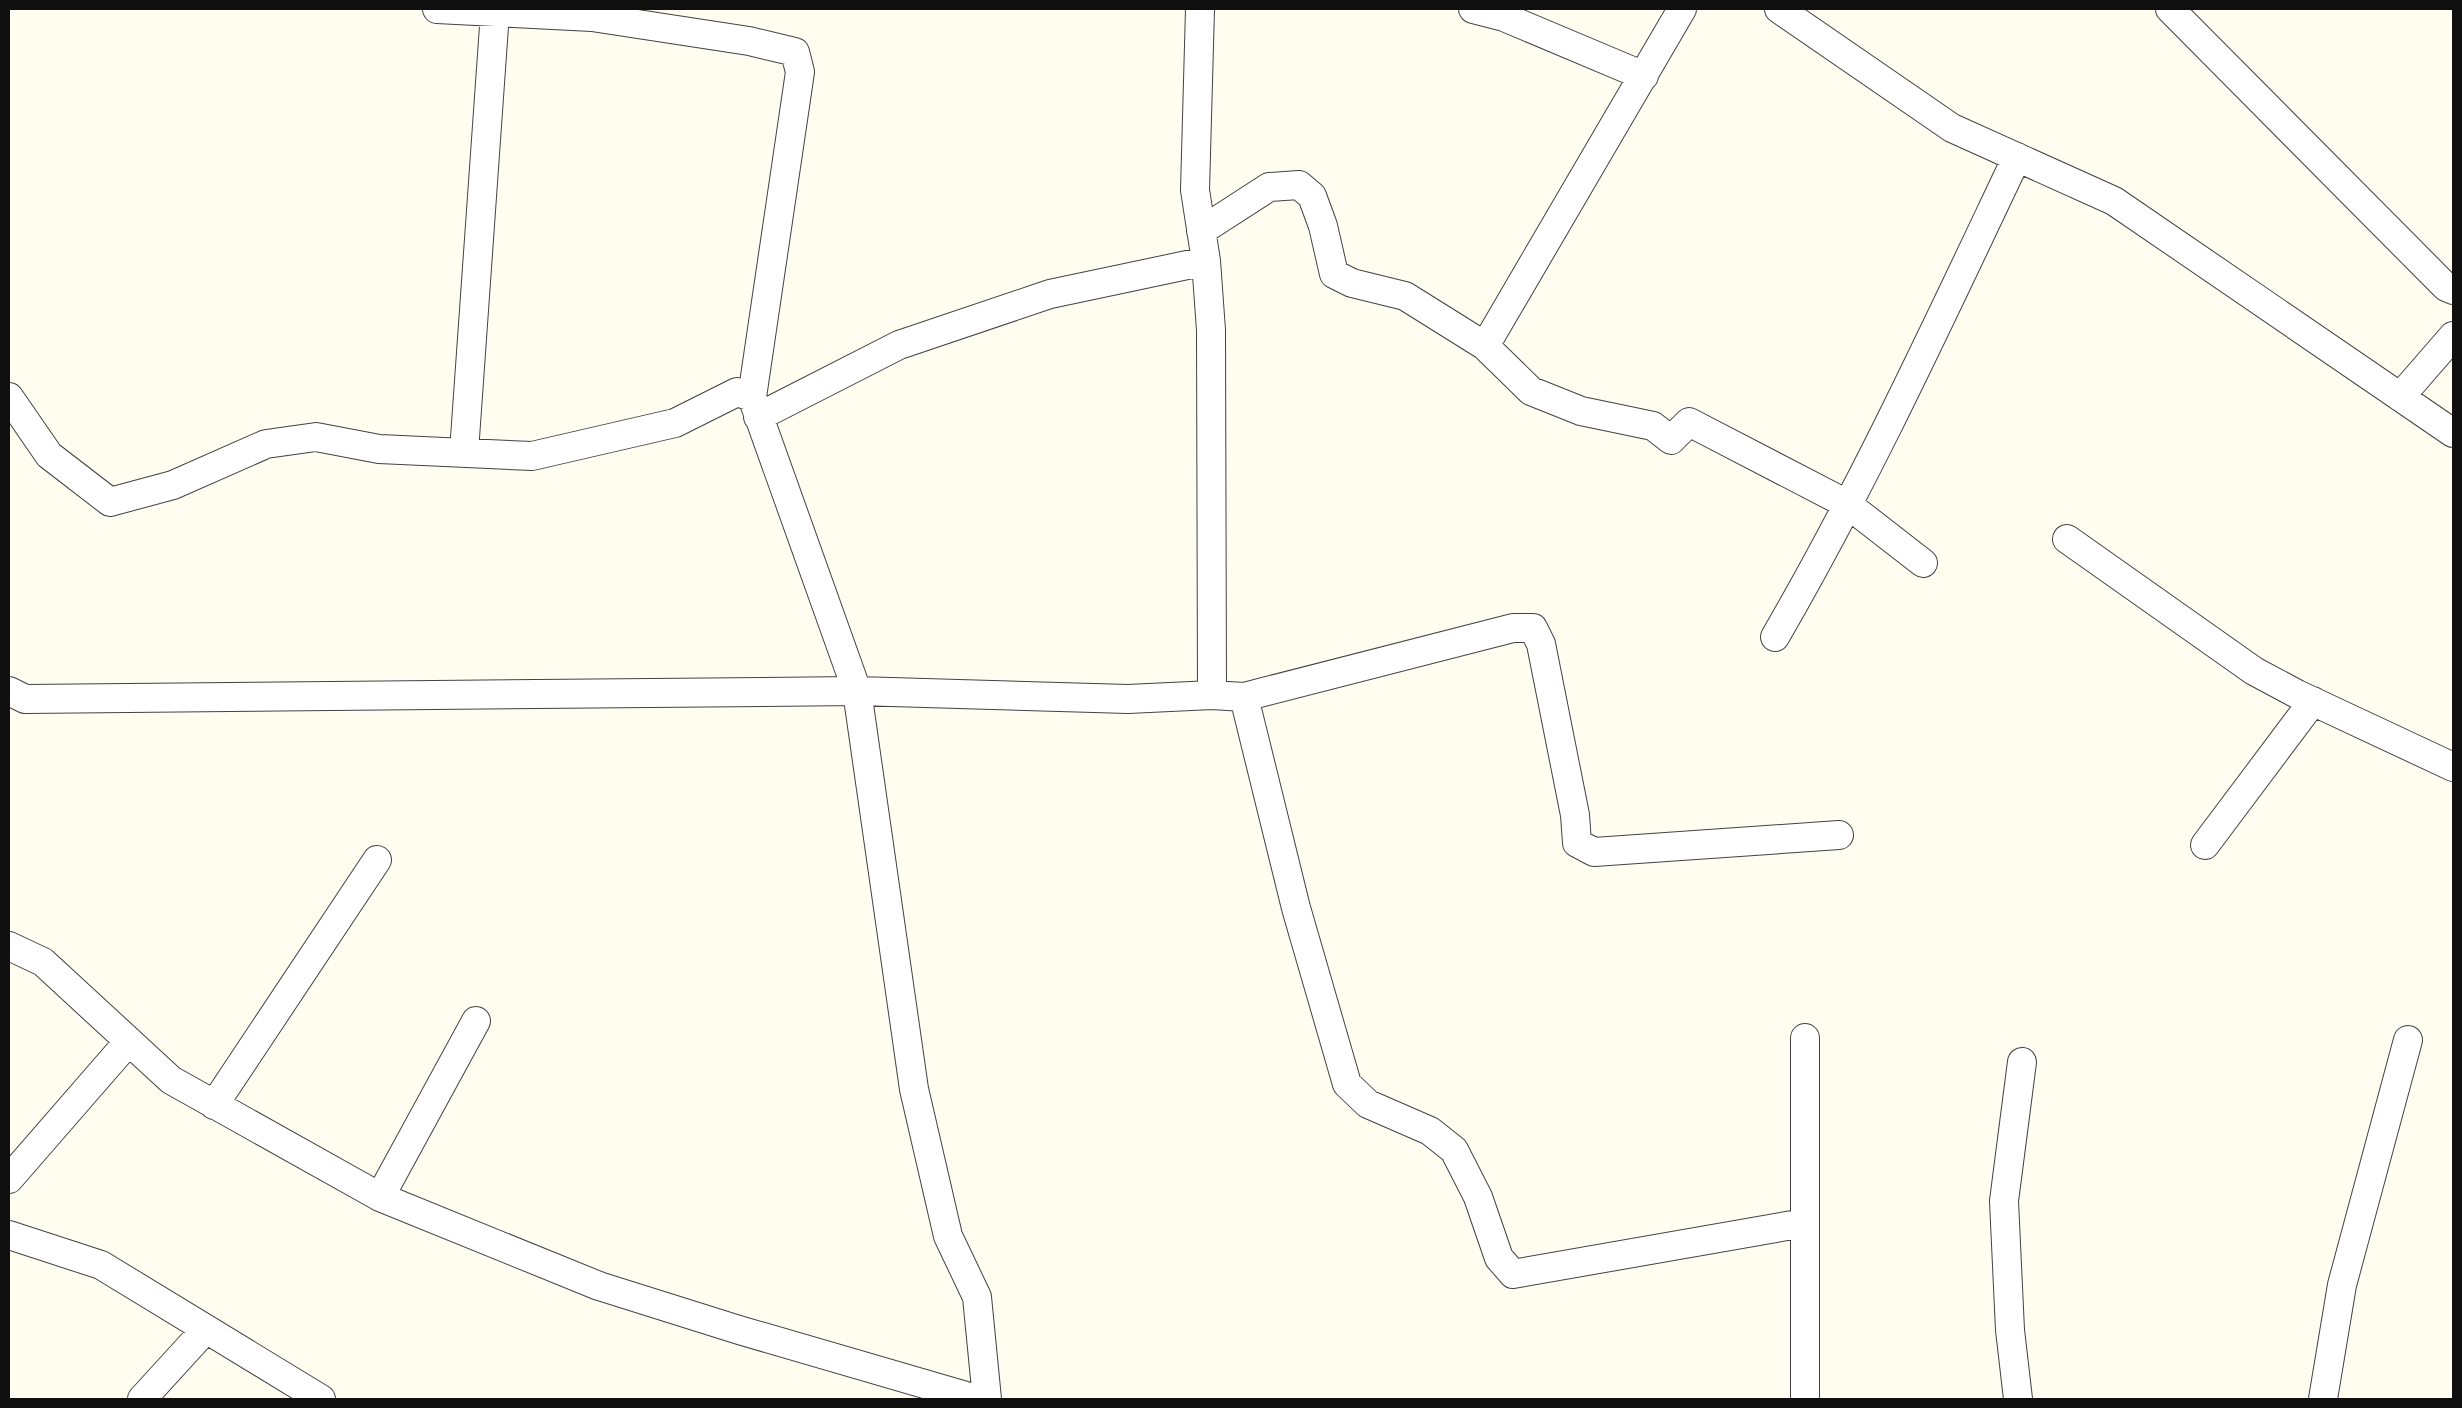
<svg xmlns="http://www.w3.org/2000/svg" width="2462" height="1408" font-family="Lora,serif">
	<style>
		.lines { fill: none; stroke-linecap: round; stroke-linejoin: round }
		.street-casing { stroke: #424242; stroke-width: 30 }
		.street { stroke: #fff; stroke-width: 28 }
	</style>
	<rect width="100%" height="100%" fill="#fffcf0"/>
	<g class="lines">
		<g class="street-casing">
			<path id="street" d="M437 9 592 17 749 41 795 52 800 72 752 397 857 691 914 1089 948 1236 977 1297 987 1399
				M1200 9 1195 190 1206 261 1211 330 1212 695
				M1473 9 1504 17 1644 76
				M1779 9 1952 128 2114 201 2453 433
				M2170 9 2446 287 2453 290
				M1201 231 1269 187 1299 185 1312 196 1323 226 1334 274 1352 283 1405 296 1485 346 1531 391 1581 411 1653 426 1671 440 1689 422 1847 504 1923 563
				M1485 346 1682 9
				M9 397 49 455 110 502 173 485 266 444 316 437 379 449 532 456 675 423 737 392 752 397
				M2400 397 2453 336
				M758 417 899 345 1050 294 1206 261
				M464 452 495 12
				M2067 539 2254 671 2297 694 2453 767
				M1775 637C1865 482 1940 319 2017 157
				M9 691 25 699 857 691 1128 699 1212 695 1244 697 1513 628H1533L1541 644 1575 815 1577 843 1594 852 1839 835
				M1244 697 1296 908 1347 1084 1368 1104 1430 1131 1454 1150 1478 1197 1499 1258 1513 1274 1804 1223
				M2205 845 2313 701
				M9 946 43 962 171 1080 380 1197 599 1286 739 1330 976 1399
				M214 1105 377 860
				M9 1179 129 1041
				M380 1197 476 1021
				M9 1235 101 1265 321 1399
				M142 1399 206 1329
				M1805 1399V1038
				M2018 1399 2010 1330 2004 1201 2022 1062
				M2323 1399 2342 1285 2408 1040"/>
		</g>
		<use href="#street" class="street"/>
	</g>
	<rect width="2462" height="1408" fill="none" stroke="#0f0f0f" stroke-width="20"/>
</svg>
